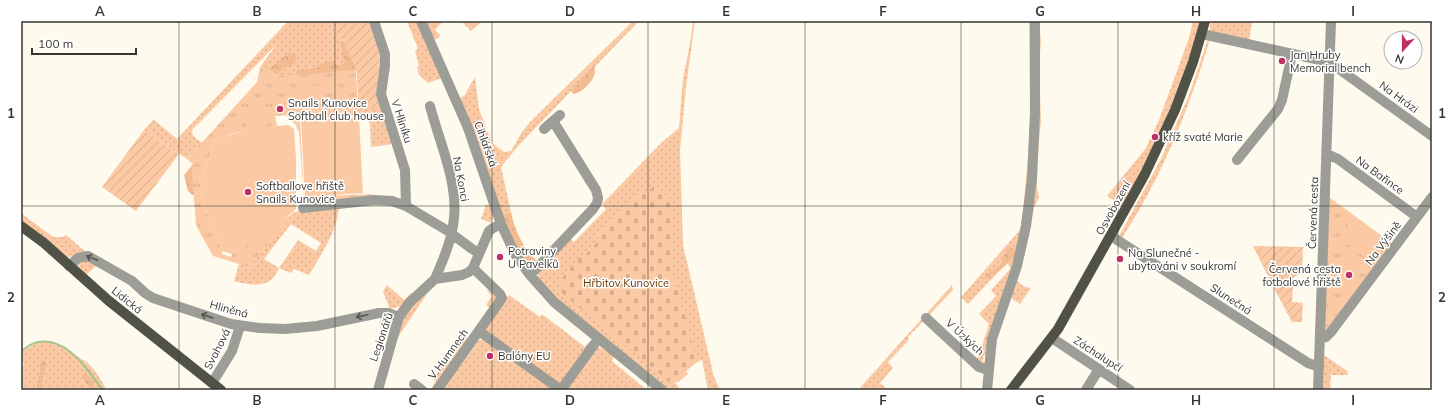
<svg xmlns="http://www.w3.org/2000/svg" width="1453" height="411" font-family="Mulish,sans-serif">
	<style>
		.grass { fill: url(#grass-dots); fill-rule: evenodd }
		.forest { fill: url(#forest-crowns) }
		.cemetery { fill: url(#cemetery-stones) }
		.park { fill: url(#park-tufts) }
		.garden { fill: url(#garden-furrows) }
		.pitch { fill: #fbc9a3 }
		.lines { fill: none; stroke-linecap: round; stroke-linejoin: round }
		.stream { stroke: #a5c48a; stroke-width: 2 }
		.minor { stroke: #9c9d97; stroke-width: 10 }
		.major { stroke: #515247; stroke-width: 10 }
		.oneway { stroke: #56554f }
		.grid { fill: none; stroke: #383630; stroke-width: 1; stroke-opacity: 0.55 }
		.poi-dot { fill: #bd3063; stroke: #fff; stroke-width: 1.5 }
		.labels { text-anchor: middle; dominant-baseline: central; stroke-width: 3; stroke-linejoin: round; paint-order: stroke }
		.poi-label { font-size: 11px; fill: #383630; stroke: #fff; text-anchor: start }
		.street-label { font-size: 11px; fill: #383630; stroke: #fff }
		.park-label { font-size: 11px; fill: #6a3804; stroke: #fff }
		.neatline { fill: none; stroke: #383630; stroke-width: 1.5 }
		.grid-label { font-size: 13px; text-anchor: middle; font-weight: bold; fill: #383630 }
	</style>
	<defs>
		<pattern id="grass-dots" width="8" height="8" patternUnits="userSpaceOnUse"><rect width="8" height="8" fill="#fbc9a3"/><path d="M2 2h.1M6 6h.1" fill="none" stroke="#d8ad8d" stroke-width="1.8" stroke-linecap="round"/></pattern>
		<pattern id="forest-crowns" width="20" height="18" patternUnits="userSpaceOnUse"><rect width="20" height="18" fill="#f2bb91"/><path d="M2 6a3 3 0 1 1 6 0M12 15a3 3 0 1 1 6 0" fill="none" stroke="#d0a17d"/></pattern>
		<pattern id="cemetery-stones" width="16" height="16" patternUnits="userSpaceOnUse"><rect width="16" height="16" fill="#fbc9a3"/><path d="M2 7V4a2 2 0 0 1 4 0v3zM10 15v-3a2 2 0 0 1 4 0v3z" fill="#d8ad8d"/></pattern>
		<pattern id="park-tufts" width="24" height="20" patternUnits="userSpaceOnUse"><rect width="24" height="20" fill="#fbc9a3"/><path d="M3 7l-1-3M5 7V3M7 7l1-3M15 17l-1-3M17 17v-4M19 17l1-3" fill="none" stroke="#d8ad8d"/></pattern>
		<pattern id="garden-furrows" width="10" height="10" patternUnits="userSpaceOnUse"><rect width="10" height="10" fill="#fbc9a3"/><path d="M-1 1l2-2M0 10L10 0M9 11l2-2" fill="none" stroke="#d8ad8d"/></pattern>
	</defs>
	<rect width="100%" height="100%" fill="#fefbee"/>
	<path class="grass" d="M288 21H327L344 41 356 69 298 76H279L269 69 257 82 260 67 277 44 192 130 193 136 202 143 187 159 144 130 153 120H154L177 139Z
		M407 21H417L442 78 428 83 419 75 417 67 419 66 415 50 418 49Z
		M424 21H443L435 30 441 36 433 41Z
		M463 21H483L471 31 462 22Z
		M633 21H639L519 145 501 167 511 212 500 215 459 98 464 96 475 77 479 109 492 143 504 152 511 151 522 132 530 122Z
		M693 21H695L686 87 680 150 683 245 714 377 720 390H708L702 360C695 362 691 367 686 371L688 374 678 382 677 381 675 383 679 387V390H665L555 299 538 277 539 271 570 238 574 242 606 209 602 204 606 200 661 143 679 128 683 79 691 38Z
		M1029 21H1039L1041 42 1039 65 1041 120 1036 178 1037 188 1039 197 1034 208 1027 244 1017 281 1025 287 1031 288 1020 304 1011 298 987 354 983 356V362L986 363 985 365 975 360 979 355 989 324 979 314 996 296 991 290 1011 268 1007 263 968 304 961 297 1020 230 1023 210 1028 158 1030 120Z
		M1193 21H1201L1181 83 1155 146 1122 206 1107 196 1146 148 1159 120 1189 38Z
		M1211 21H1252L1249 42 1209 32Z
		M1208 39H1210C1189 109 1162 177 1122 238L1119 236 1160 161 1189 95Z
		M358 109H382L393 144 371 147 370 123 358 115Z
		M491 204 493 216 491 223 481 219 486 205Z
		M338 206C342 223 318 260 309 275L294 269 291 273 279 268C277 272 275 276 272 279 263 288 245 284 234 281L239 264 249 267 258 257 294 212ZM291 224 321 243 316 251 298 240 279 268 264 259Z
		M21 213 53 237H63L66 235 87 253C79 254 73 258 65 257L21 221Z
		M80 259 98 264 86 275 78 266Z
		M387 285 404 300 411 293 413 296 402 306 390 309 383 292Z
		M952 285 953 290 909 336 908 341 888 362 893 368 880 383 886 388 884 390H858Z
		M490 288 498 296 492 309 486 305 492 296 487 291Z
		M425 292 427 294 400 334 393 348 402 319Z
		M509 295 540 317 542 314 585 347 588 343 589 344 562 382 559 383 486 333 485 327Z
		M382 315 389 317 393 323 391 331 379 324Z
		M463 336 470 341 434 389 432 388 436 381 433 379Z
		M483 339 556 390H442L479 340Z
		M39 342H49L64 348 88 363 96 372 107 390H21V376L24 363 21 362V352Z
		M600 347 614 356 612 361 647 390H566L597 348Z
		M1324 355 1347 371 1348 375H1331L1330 390H1323Z"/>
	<path class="forest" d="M344 41 357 71 298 76 296 73 298 70 317 68 318 65 332 61 338 66 344 64 345 61 343 57 341 43Z
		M289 53H293L296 55C296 67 292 64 283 69L210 136 269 69Z
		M594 66C599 77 583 93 573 94L571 91Z
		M193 164 197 193 192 195 188 191 184 175Z
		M511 212C515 231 523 248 537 261L533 265C517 261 507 229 500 215Z
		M1008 247H1011L1015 250C1015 252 1014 255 1014 257 1011 262 990 279 985 279V275C991 272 1000 267 1003 260 1004 255 1005 252 1008 247Z
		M43 360 46 361V367L40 390H36L40 371V364Z
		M85 373 91 378 96 390H91L82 376 83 374Z"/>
	<path class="cemetery" d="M655 184 671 199 670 261 697 362 686 371 688 374 678 382 677 381 673 385 561 292 563 289 559 285 564 280 562 278 581 256 583 258 599 240 597 237 616 216 617 217 636 196 635 194 641 187 647 193Z"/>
	<path class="park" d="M269 69 279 76H298L356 69 358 115 300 120 304 197 371 194 375 197 304 201 299 132 296 127 297 126 286 115 275 116 277 126C264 128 251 129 239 132 231 133 225 138 217 137L214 143 199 189 214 231 222 251V254L231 257 232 254 250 243 295 212 258 257 249 267 213 256 199 231 196 224 192 174 193 164 187 159Z
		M1329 197 1393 244 1326 332 1323 329Z"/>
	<path class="garden" d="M327 21H372L382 58V109H358L357 71 344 41Z
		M144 130 179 154 136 211 102 187Z
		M1253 246 1303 247 1302 273 1294 277 1292 302 1303 303 1302 322H1292L1268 277 1279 276H1268Z"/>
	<path class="pitch" d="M322 85 323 96 297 98 296 87Z
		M263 108 265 127 288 125 294 129 296 159V209C277 227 254 241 232 254L222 251 214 231 199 189 214 143 217 137C225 138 238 132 247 130L245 110Z
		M359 117 363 193 305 197 301 120Z
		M1351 222 1380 246 1368 260 1339 236Z
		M1352 257 1365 267 1347 292 1333 282Z"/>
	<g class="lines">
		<path class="stream" d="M21 351C26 348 32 343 38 342 68 337 87 370 103 390"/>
		<path class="minor" d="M374 21 385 54V66L381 94 405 170 406 206
			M421 21 468 128 501 224 515 254 529 274 554 302 662 390
			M1202 34 1320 60 1330 61
			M1330 66 1339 69 1432 136
			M430 106C439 141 458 182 454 218 452 240 443 260 435 279
			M544 129 553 121
			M1327 154 1338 159 1417 217
			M1237 160 1278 109 1282 100 1292 54
			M303 208 374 200 392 201 406 206 448 231 472 249 479 253
			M1111 236 1308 363 1319 367
			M69 266 78 258 88 256 132 281 145 293 153 298 231 324 260 328 285 329 317 326 379 313H388L399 317
			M529 274 535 270 593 209 597 203 598 198 596 190 553 121 560 115
			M926 318 979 367 988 370
			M479 331 561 390
			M1052 338 1130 390
			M1321 338 1326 337 1331 332 1432 197
			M212 383 232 351 240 326
			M414 384 422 390
			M378 390 395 330 399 317 409 303 435 279 462 275 469 272 473 268 489 231 493 228 501 224
			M437 390 502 298 500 294 473 268
			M561 390 598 339
			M987 390 992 339 1017 266 1026 226 1032 179 1035 113V21
			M1086 390 1099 369
			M1318 390 1331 21"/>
		<path class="major" d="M21 226 44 243 109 301 221 390
			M1011 390 1058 329 1145 174 1175 110 1193 62 1205 21"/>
	</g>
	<defs><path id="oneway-shaft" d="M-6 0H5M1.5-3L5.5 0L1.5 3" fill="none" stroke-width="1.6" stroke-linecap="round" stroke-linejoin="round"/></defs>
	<g class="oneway">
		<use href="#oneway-shaft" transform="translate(92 258) rotate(-158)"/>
		<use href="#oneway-shaft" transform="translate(207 316) rotate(-161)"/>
		<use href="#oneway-shaft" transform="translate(362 316) rotate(168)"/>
	</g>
	<path class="grid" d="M179 21V390M335 21V390M492 21V390M648 21V390M805 21V390M961 21V390M1118 21V390M1274 21V390M21 206H1432"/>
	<g class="poi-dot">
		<circle cx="1282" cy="61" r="4"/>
		<circle cx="280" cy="109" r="4"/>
		<circle cx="1155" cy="137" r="4"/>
		<circle cx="248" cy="192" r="4"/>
		<circle cx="500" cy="257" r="4"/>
		<circle cx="1120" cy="259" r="4"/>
		<circle cx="1349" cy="275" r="4"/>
		<circle cx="490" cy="356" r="4"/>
	</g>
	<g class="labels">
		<g class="poi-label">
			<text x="1290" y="55">Jan Hruby<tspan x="1290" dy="13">Memorial bench</tspan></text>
			<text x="288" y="103">Snails Kunovice<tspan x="288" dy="13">Softball club house</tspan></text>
			<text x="1163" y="137">kříž svaté Marie</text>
			<text x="256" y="186">Softballove hřiště<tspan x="256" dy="13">Snails Kunovice</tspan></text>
			<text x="508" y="251">Potraviny<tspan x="508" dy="13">U Pavelků</tspan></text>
			<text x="1128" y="253">Na Slunečné -<tspan x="1128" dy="13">ubytováni v soukromí</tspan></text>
			<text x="1341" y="269" text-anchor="end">Červená cesta<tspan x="1341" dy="13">fotbalové hřiště</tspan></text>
			<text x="498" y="356">Balóny EU</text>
		</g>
		<g class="street-label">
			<text transform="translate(1399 97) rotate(36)">Na Hrázi</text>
			<text transform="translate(402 121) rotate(72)">V Hliníku</text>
			<text transform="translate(486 144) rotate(70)">Cihlářská</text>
			<text transform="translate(1380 175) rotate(36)">Na Bařince</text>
			<text transform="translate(461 179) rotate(79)">Na Konci</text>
			<text transform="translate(1113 208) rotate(-61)">Osvobození</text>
			<text transform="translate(1313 213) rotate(-88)">Červená cesta</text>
			<text transform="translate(1383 243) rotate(-53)">Na Výšině</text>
			<text transform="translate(1231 299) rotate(33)">Slunečná</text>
			<text transform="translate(127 300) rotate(39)">Lidická</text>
			<text transform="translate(229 309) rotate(15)">Hliněná</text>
			<text transform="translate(381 337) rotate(-71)">Legionářů</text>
			<text transform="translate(965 337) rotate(43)">V Úzkých</text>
			<text transform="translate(217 349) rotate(-63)">Svahová</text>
			<text transform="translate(448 354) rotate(-54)">V Humnech</text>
			<text transform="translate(1098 354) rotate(33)">Záchalupčí</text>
		</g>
		<g class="park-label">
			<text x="626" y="283">Hřbitov Kunovice</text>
		</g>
	</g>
	<rect width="1453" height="411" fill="none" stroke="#ffffff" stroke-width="44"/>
	<g transform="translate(1403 50) rotate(201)"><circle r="19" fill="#ffffff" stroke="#afafac"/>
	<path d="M0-3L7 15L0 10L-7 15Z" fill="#bd3063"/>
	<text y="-6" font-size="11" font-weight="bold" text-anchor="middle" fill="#383630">N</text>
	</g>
	<path d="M32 48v6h104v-6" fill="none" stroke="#383630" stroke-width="2"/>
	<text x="38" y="48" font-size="12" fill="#383630" stroke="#ffffff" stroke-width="3" paint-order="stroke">100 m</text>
	<rect x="22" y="22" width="1409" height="367" class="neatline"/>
	<g class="grid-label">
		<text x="100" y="16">A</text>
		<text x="257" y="16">B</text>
		<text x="413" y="16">C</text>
		<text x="570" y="16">D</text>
		<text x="726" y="16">E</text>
		<text x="883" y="16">F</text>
		<text x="1040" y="16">G</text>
		<text x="1196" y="16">H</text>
		<text x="1353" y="16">I</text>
		<text x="11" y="118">1</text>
		<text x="1442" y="118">1</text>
		<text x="11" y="302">2</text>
		<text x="1442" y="302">2</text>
		<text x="100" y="405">A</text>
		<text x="257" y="405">B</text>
		<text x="413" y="405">C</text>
		<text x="570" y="405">D</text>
		<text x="726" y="405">E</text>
		<text x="883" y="405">F</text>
		<text x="1040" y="405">G</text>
		<text x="1196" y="405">H</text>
		<text x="1353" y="405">I</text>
	</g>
</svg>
